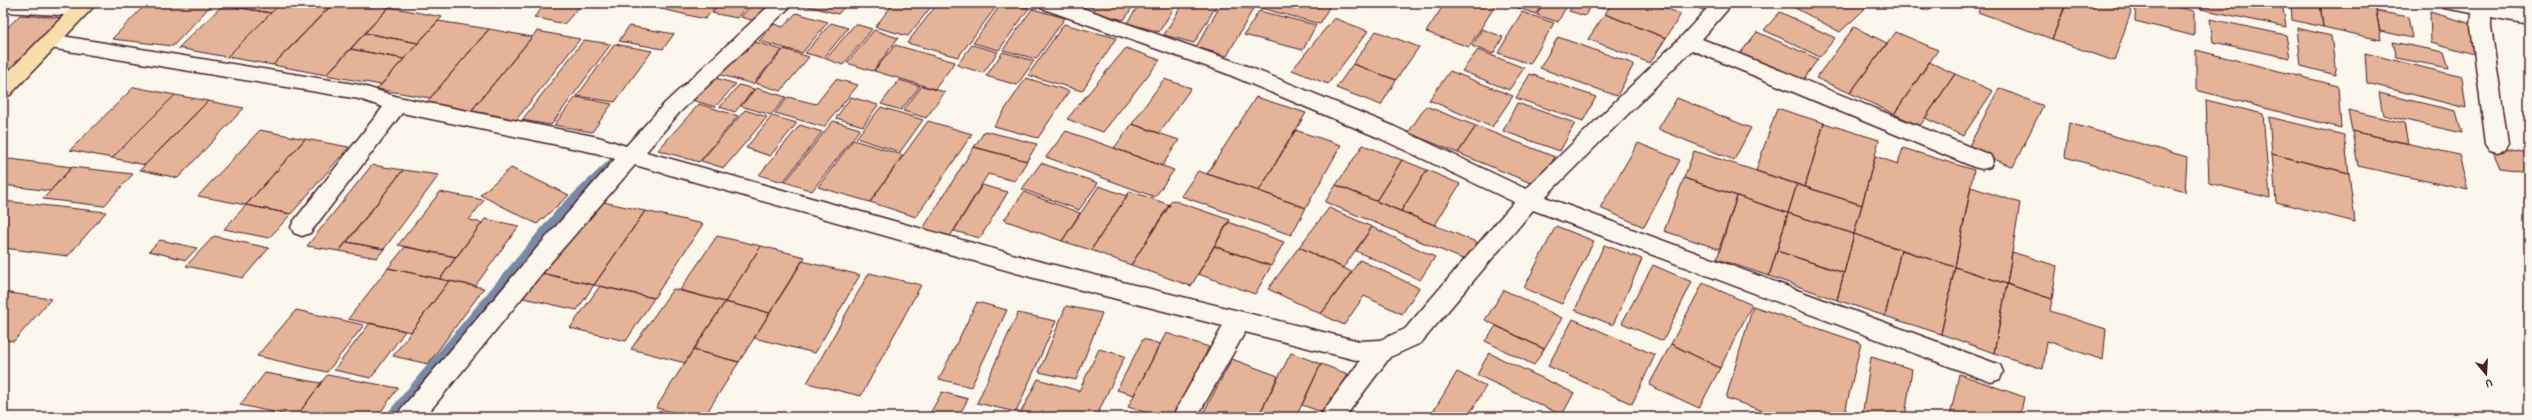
<svg xmlns="http://www.w3.org/2000/svg" width="2532" height="420" font-family="'Patrick Hand',sans-serif">
	<style>
		.lines { fill: none; stroke-linecap: round; stroke-linejoin: round }
		.stream { fill: #798aa6; fill-rule: evenodd }
		.building { fill: #e5b397; stroke: #4a1f2b }
		.lane-casing { stroke: #4a1f2b; stroke-width: 3 }
		.street-casing { stroke: #4a1f2b; stroke-width: 3 }
		.highway-casing { stroke: #4a1f2b; stroke-width: 3 }
		.lane { fill: #fbf7ec; fill-rule: evenodd }
		.street { fill: #fbf7ec; fill-rule: evenodd }
		.highway { fill: #f8deab; fill-rule: evenodd }
	</style>
	<rect width="100%" height="100%" fill="#fbf7ec"/>
	<filter id="ink" filterUnits="userSpaceOnUse"><feTurbulence type="fractalNoise" baseFrequency=".025" numOctaves="2"/><feDisplacementMap in="SourceGraphic" scale="8" xChannelSelector="R" yChannelSelector="G"/><feConvolveMatrix kernelMatrix="1 2 1 2 8 2 1 2 1" color-interpolation-filters="sRGB"/></filter>
	<g filter="url(#ink)">
		<g class="lines">
			<path class="stream" d="M613 158 619 163 617 166 569 215 400 417H384L559 207 609 160Z"/>
		</g>
		<path class="building" d="M147 3H213L173 46 112 39Z
			M225 3H281L271 13 223 5Z
			M281 3H310L330 7 273 65 227 57Z
			M333 3H365L389 7 326 75 273 65Z
			M547 3H573L581 5 564 24 534 17Z
			M635 3H719L705 19Z
			M720 3H749L737 18 712 13Z
			M752 3H769L755 21 741 17Z
			M805 3H848L838 14 804 5Z
			M894 3H934L908 36 875 27Z
			M938 3H999L958 57 907 43Z
			M1002 3 1029 8 999 50 973 43Z
			M1077 3H1096L1093 7Z
			M1099 3H1135L1124 20 1093 12Z
			M1140 3H1177L1159 32 1127 23Z
			M1183 3H1218L1194 43 1164 35Z
			M1222 3 1253 9 1227 56 1196 47Z
			M1254 3H1331L1320 24 1253 6Z
			M1445 3H1487L1495 6 1469 47 1426 32Z
			M1503 3H1542L1536 14Z
			M1543 3H1568L1558 22 1537 15Z
			M1574 3 1590 6 1585 16 1569 11Z
			M1584 3H1606L1603 9Z
			M1612 3H1652L1681 14 1666 38 1605 14Z
			M1687 3H1720L1712 14Z
			M1786 3H1871L1840 32Z
			M1908 3H1933L1928 11Z
			M1983 3H2060L2066 5 2052 39 1978 12Z
			M2066 3H2134L2114 61 2052 39Z
			M2136 3H2161L2194 11V36L2135 21Z
			M2201 3H2282L2286 27 2201 9Z
			M2291 3H2320L2323 27 2292 20Z
			M2320 3 2375 4 2381 40 2323 27Z
			M2493 3H2519L2521 9Z
			M223 5 271 13 227 57 178 48Z
			M389 7 442 17 418 43 365 33Z
			M1032 9 1065 18 1036 59 1003 50Z
			M1259 11 1316 25 1303 50 1244 35Z
			M2376 11 2408 17 2412 38 2380 31Z
			M1522 12 1554 23 1530 64 1498 53Z
			M1780 12 1835 38 1820 57 1764 30Z
			M2430 12 2472 24 2474 54 2431 42Z
			M796 13 828 22 802 53 759 41 774 24 783 27Z
			M1605 14 1666 38 1650 63 1588 39Z
			M20 15 65 18 3 84V32Z
			M1334 18 1368 31 1328 84 1292 70Z
			M2210 19 2286 35 2290 58 2213 42Z
			M438 21 489 29 430 98 377 89Z
			M831 23 848 28 824 58 805 53Z
			M855 24 872 29 843 65 826 59Z
			M1064 24 1116 38 1082 91 1028 75Z
			M629 26 674 34 663 49 619 41Z
			M1854 27 1887 43 1850 93 1816 78Z
			M2297 28 2331 36 2336 75 2301 66Z
			M489 29 532 37 471 111 426 103Z
			M1482 29 1503 37 1493 54 1472 46Z
			M874 30 898 38 873 71 847 63Z
			M537 31 580 39 516 120 471 111Z
			M1376 31 1419 47 1396 80 1353 64Z
			M1757 32 1818 59 1800 84 1738 56Z
			M1896 32 1938 50 1894 114 1850 93Z
			M365 33 418 43 404 59 351 49Z
			M1558 37 1634 64 1617 96 1540 68Z
			M584 40 611 44 551 125 522 120Z
			M748 40 782 50 753 84 718 74Z
			M2392 42 2444 52 2449 68 2396 58Z
			M615 44 652 51 615 102 577 96Z
			M895 45 955 62 935 89 874 71Z
			M972 45 998 52 983 73 957 65Z
			M1126 48 1160 60 1103 132 1067 119Z
			M351 49 404 59 381 85 326 75Z
			M784 49 809 57 781 91 755 83Z
			M1478 50 1524 68 1509 90 1462 71Z
			M2196 50 2338 86 2341 128 2196 90Z
			M1003 52 1034 61 1017 85 986 76Z
			M2365 53 2462 77 2466 108 2367 83Z
			M1929 62 1955 74 1920 126 1894 114Z
			M1353 64 1396 80 1381 105 1336 88Z
			M1450 71 1513 96 1492 127 1429 100Z
			M1530 74 1596 97 1583 121 1516 98Z
			M1955 74 1993 91 1963 136 1925 118Z
			M712 77 736 84 715 107 692 100Z
			M1026 78 1069 91 1038 138 994 126Z
			M836 79 858 85 824 127 775 113 788 97 816 104Z
			M1164 79 1191 88 1159 133 1132 124Z
			M899 80 920 86 901 110 881 104Z
			M739 85 754 89 735 112 720 107Z
			M922 86 945 92 926 118 903 111Z
			M134 87 175 95 112 158 70 150Z
			M756 88 786 97 771 115 741 106Z
			M1999 88 2043 106 2013 167 1968 148Z
			M2379 93 2456 111 2462 133 2383 115Z
			M175 95 208 101 145 165 112 158Z
			M576 97 612 104 592 132 554 125Z
			M851 97 878 105 863 126 836 118Z
			M1256 97 1306 113 1259 191 1207 174Z
			M1677 98 1751 128 1734 160 1658 129Z
			M2206 100 2263 114 2270 198 2209 183Z
			M208 101 244 108 178 178 140 170Z
			M1517 103 1575 123 1560 151 1503 131Z
			M699 104 738 116 699 162 658 150Z
			M1426 106 1476 126 1458 153 1408 133Z
			M881 107 923 120 900 152 856 138Z
			M1777 108 1824 123 1805 187 1756 171Z
			M745 110 767 117 724 168 701 161Z
			M2348 110 2404 123 2408 144 2352 131Z
			M772 116 797 123 770 156 746 148Z
			M2269 117 2344 135 2349 173 2272 154Z
			M833 121 860 129 812 191 785 182Z
			M928 121 972 134 916 217 870 202Z
			M1824 123 1879 140 1862 205 1805 187Z
			M2069 123 2187 157 2185 192 2065 157Z
			M1132 124 1179 140 1162 166 1114 148Z
			M800 125 822 132 783 182 759 175Z
			M1476 126 1555 157 1538 186 1458 153Z
			M260 130 305 139 246 205 198 196Z
			M1295 130 1341 145 1306 208 1259 191Z
			M985 131 1037 144 1027 161 974 147Z
			M1066 131 1114 148 1174 170 1155 197 1046 157Z
			M2352 131 2459 155 2468 190 2358 166Z
			M305 139 349 147 291 214 246 205Z
			M853 140 903 155 870 202 818 187Z
			M1638 143 1680 160 1644 227 1600 208Z
			M1363 145 1402 160 1376 201 1336 185Z
			M974 147 1027 161 1015 181 988 174 948 240 921 232Z
			M2491 147 2529 153V172L2500 168Z
			M1903 148 1974 170 1955 267 1854 234 1875 156 1898 164Z
			M1694 151 1797 184 1788 213 1684 178Z
			M2272 154 2349 173 2355 222 2276 202Z
			M10 159 72 167 50 191 3 185V166Z
			M1402 160 1427 170 1401 211 1376 201Z
			M1041 163 1098 183 1079 210 1022 189Z
			M372 165 403 170 339 251 307 246Z
			M72 167 133 174 104 206 43 199Z
			M511 168 569 195 537 224 480 195Z
			M403 170 439 175 384 249 347 242Z
			M1427 170 1460 184 1435 225 1401 211Z
			M1198 171 1259 191 1306 208 1291 235 1181 196Z
			M1684 178 1737 196 1719 249 1664 231Z
			M1797 184 1862 205 1854 234 1788 213Z
			M982 185 1008 192 980 238 954 231Z
			M1336 185 1481 244 1470 262 1325 202Z
			M1099 186 1127 196 1091 250 1062 241Z
			M1971 187 2020 203 2007 284 1955 267Z
			M1130 191 1170 205 1131 265 1091 250Z
			M440 192 484 200 469 220 482 223 456 257 398 245Z
			M1024 192 1080 213 1062 241 1004 220Z
			M1737 196 1788 213 1769 276 1717 259Z
			M594 200 645 211 594 285 541 273Z
			M1172 200 1230 220 1191 286 1131 265Z
			M3 201 106 212 68 256 3 248Z
			M246 205 291 214 269 238 224 229Z
			M1329 208 1372 227 1343 268 1299 247Z
			M645 211 703 224 654 298 594 285Z
			M1788 213 1854 234 1844 273 1777 251Z
			M485 219 519 226 475 286 440 279Z
			M1228 222 1284 242 1271 266 1214 246Z
			M1556 226 1594 241 1562 304 1524 288Z
			M1372 227 1435 257 1420 280 1356 251Z
			M1854 234 1901 250 1885 316 1837 300Z
			M214 236 269 248 243 278 186 266Z
			M717 236 761 246 725 302 680 290Z
			M160 240 197 248 186 260 149 251Z
			M347 242 384 249 377 258 339 251Z
			M1604 245 1642 259 1613 325 1575 310Z
			M761 246 805 257 770 313 725 302Z
			M1214 246 1271 266 1255 294 1198 274Z
			M405 247 456 257 440 279 388 268Z
			M1299 247 1352 272 1321 314 1268 289Z
			M1901 250 1955 267 1941 334 1885 316Z
			M1777 251 1844 273 1837 300 1769 276Z
			M2012 252 2057 266 2052 299 2007 284Z
			M1360 260 1419 288 1402 314 1364 296 1344 325 1321 314Z
			M802 261 860 275 815 353 754 338Z
			M1653 265 1692 282 1663 341 1622 323Z
			M1955 267 2007 284 1994 353 1941 334Z
			M388 268 449 281 411 332 348 319Z
			M541 273 594 285 577 310 523 298Z
			M869 273 921 285 861 396 807 383Z
			M449 281 484 288 428 364 393 356Z
			M1703 283 1752 305 1720 368 1671 344Z
			M2007 284 2052 299 2050 311 2106 329 2103 360 2047 341 2043 369 1994 353Z
			M600 286 654 298 626 341 570 328Z
			M673 289 725 302 685 363 631 349Z
			M1504 290 1562 318 1544 349 1485 320Z
			M3 292 51 299 14 341 3 340Z
			M725 302 770 313 739 362 693 350Z
			M977 302 1007 310 971 387 939 379Z
			M1066 306 1102 313 1076 380 1039 372Z
			M1753 306 1861 343 1844 417H1780L1726 398Z
			M296 310 364 325 327 372 257 356Z
			M1018 313 1056 321 1016 412 977 403Z
			M1573 319 1655 355 1632 404 1548 366Z
			M370 323 405 331 371 378 334 370Z
			M1496 326 1544 349 1534 365 1485 341Z
			M1166 333 1209 347 1176 417H1160L1128 407Z
			M1143 339 1160 344 1134 395 1117 390Z
			M1671 344 1720 368 1699 408 1649 385Z
			M1099 349 1125 356 1096 417H1028L1020 414 1038 379 1079 391Z
			M693 350 739 362 704 417H693L656 408Z
			M1291 353 1321 364 1296 417H1258Z
			M1489 353 1574 393 1562 415 1477 375Z
			M1871 357 1912 369 1905 417H1862Z
			M1232 359 1278 376 1258 417H1201Z
			M1321 364 1348 374 1330 415 1302 405Z
			M1457 372 1486 386 1468 417H1430Z
			M265 373 321 383 296 417 240 405Z
			M1959 374 2024 397 2020 417H1950Z
			M327 375 398 388 377 417H296Z
			M942 392 968 399 958 417H928Z"/>
		<g class="lines">
			<g class="lane-casing">
				<path id="lane" d="M3 3 80 4 86 6 89 10 86 14 80 16 3 12Z"/>
			</g>
			<g class="street-casing">
				<path id="street" d="M772 3H794L679 113 646 152 1034 260 1359 341 1380 340 1405 329 1514 202 1377 137 1225 73 1041 8 1038 3H1068L1239 63 1391 125 1526 189 1682 36 1712 3H1733L1702 39 1990 155 1993 161 1990 167 1982 169 1974 167 1692 50 1545 197 2000 365 2003 372 2000 379 1991 382 1533 210 1421 343 1390 357 1345 417H1319L1360 361 1245 332 1197 417H1172L1223 326 1034 278 635 165 552 261 425 417H398L401 409 536 249 615 159 596 153 402 113 310 233 302 236 294 233 291 227 294 221 383 107 359 99 50 48 43 46 40 41 43 36 50 34 360 85 398 97 598 137 626 146 665 103Z
					M2441 3H2488L2529 10V24L2491 17V27L2508 144 2504 150 2497 152 2490 150 2486 144 2471 27 2472 13 2444 8Z"/>
			</g>
			<g class="highway-casing">
				<path id="highway" d="M76 3H97L10 95 3 97V77Z"/>
			</g>
			<use href="#lane" class="lane"/>
			<use href="#street" class="street"/>
			<use href="#highway" class="highway"/>
		</g>
	</g>
	<rect width="2532" height="420" fill="none" stroke="#fbf7ec" stroke-width="16"/>
	<rect x="8" y="8" width="2516" height="404" fill="none" stroke="#4a1f2b" stroke-width="1.5" filter="url(#ink)"/>
	<g transform="translate(2486 374) rotate(162)" stroke="#fbf7ec" stroke-width="3" paint-order="stroke">
	<path d="M0-3L7 15L0 10L-7 15Z" fill="#4a1f2b"/>
	<text y="-6" font-size="11" font-weight="bold" text-anchor="middle" fill="#4a1f2b">U</text>
	</g>
</svg>
